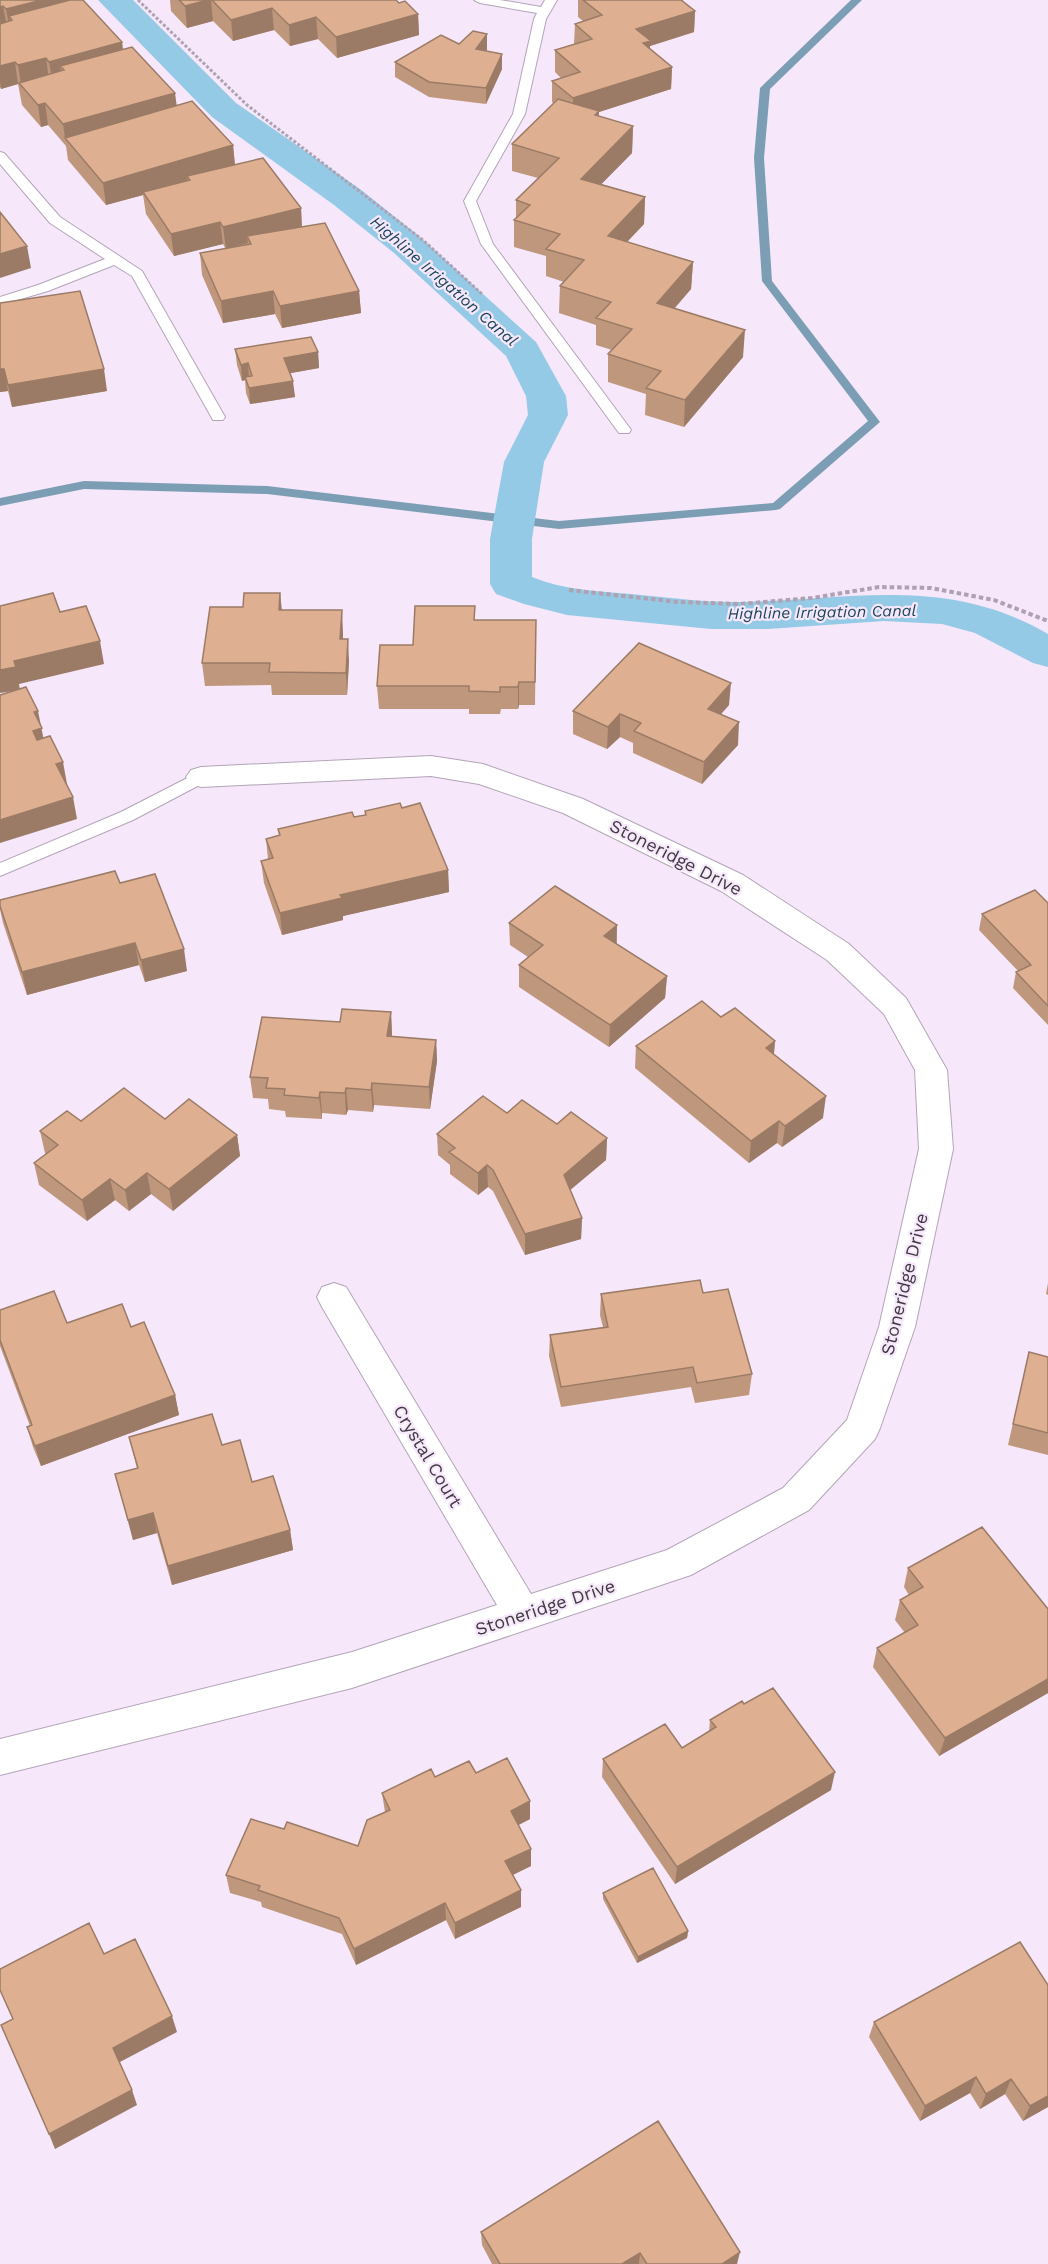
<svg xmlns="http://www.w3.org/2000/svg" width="1048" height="2264" font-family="'Work Sans',sans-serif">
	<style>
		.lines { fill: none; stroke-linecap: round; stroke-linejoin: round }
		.stream { fill: #7b9eb4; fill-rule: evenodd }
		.canal { fill: #95cae6; fill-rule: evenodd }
		.service-casing { stroke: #b3a5b8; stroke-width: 2 }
		.minor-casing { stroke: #b3a5b8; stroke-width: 2 }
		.path-far1 { stroke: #aea2b2; stroke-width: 3; stroke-dasharray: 3 2; stroke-linecap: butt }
		.path { stroke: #aea2b2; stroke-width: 4; stroke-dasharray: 4.5 3; stroke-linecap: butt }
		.service { fill: #fff; fill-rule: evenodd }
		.minor { fill: #fff; fill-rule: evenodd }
		.wall { fill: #bf977d }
		.shaded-wall { fill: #9b7b66 }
		.building { fill: #deb091; stroke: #9b7b66; stroke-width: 1.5 }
		.labels { text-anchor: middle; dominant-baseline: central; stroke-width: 4.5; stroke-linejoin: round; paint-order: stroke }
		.far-water-label { font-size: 16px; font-style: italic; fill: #184458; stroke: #f6e7fb }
		.street-label { font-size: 18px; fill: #3f3941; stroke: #f6e7fb }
	</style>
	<rect width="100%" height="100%" fill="#f6e7fb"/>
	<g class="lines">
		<path class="stream" d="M851 0H862L770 89 764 158 772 281 880 422 780 509 776 510 559 529 267 494 84 489 0 506V498L84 481 267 486 559 521 773 503 868 421 762 281 754 158 760 88Z"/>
		<path class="canal" d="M98 0H133L236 103 360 189 420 237 536 342 566 396 568 415 544 462 532 539V577C563 590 597 591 631 594 667 597 704 603 740 602 849 600 947 575 1048 634V667L1033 663 975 633 942 624 884 621 768 629H711L567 615 524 604 496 594 490 584V539L504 462 528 415 526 396 506 356 394 253 334 205 212 117Z"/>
		<g class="service-casing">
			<path id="service" d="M474 0H500L541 7 545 0H557L546 19 525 114 476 201 493 244 629 427 631 430 629 433H619L481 244 464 201 513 114 534 19 537 13 480 3Z
				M0 152 4 153 60 217 142 271 225 417 223 420H213L132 276 114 265 48 291 0 305V297L38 285 105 259 50 223 0 164Z
				M201 771 207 773 209 777 207 781 133 820 0 876V863L121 812Z"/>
		</g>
		<g class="minor-casing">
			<path id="minor" d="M431 756 483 764 583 799 743 875 849 944 906 998 947 1070 953 1149 915 1327 880 1428 875 1439 809 1510 691 1575 352 1688 0 1775V1739L352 1652 497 1605 322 1307 317 1297 322 1287 334 1283 346 1287 531 1594 667 1550 783 1488 847 1420 879 1327 919 1149 915 1070 884 1014 827 960 721 891 563 813 479 784 431 776 201 787 191 784 186 777 191 770 201 767Z"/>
		</g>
		<path class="path-far1" d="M138 0 247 105 424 241 483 295"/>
		<path class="path" d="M569 590 678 602 740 604 812 598 879 587 931 588 994 600 1048 621"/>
		<use href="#service" class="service"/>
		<use href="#minor" class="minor"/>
	</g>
	<path class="wall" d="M0 0 122 42 123 49 177 106 233 145 235 164 301 208 302 227 359 291 361 313 282 328 275 314 223 323 202 275 200 253 225 248 223 244 174 256 146 214 143 195 106 205 68 160 66 146 48 125 41 127 22 105 18 84 1 89 0 87Z
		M170 0H396L399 3 418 14 419 35 337 58 318 39 290 46 274 30 233 41 213 21 187 28 171 11Z
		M578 0H683V1L695 11 694 32 650 46V49L672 67 671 89 599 112 598 116 633 126 632 153 601 184 645 197 644 224 627 242 693 262 691 289 675 308 743 357 684 427 645 415 646 394 608 382V354L612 350 596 345V325L559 313 560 286 564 282 546 276V256L514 247V220L516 218V200L538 178 512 171V144L554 104 552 102V81L561 78 555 72V50L574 44 575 24 583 21 578 17Z
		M487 34 486 51 502 69 486 104 429 97 395 77V62L459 44Z
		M0 303 107 391 12 407 8 391 0 392Z
		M235 349 318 352 319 368 290 373 295 397 250 404 246 393 245 380 242 381 237 365Z
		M280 593 282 610 343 633V639L349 661 347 695H272L271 685 205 686 202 663 243 607Z
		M475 620H536L535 705H519L518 709H501L500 714H469V709H379L377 686 413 645Z
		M729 705 721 714 738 745 702 784 633 753V743L620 737 607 749 573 734V711Z
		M402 808 448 870 449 892 343 916V920L282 935 264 883 261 861 268 859 266 839 279 835 278 829 365 815V811Z
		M120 883 187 971 145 982 139 965 27 995 3 923 0 909V900Z
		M1048 903V1025L1013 988 1016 972 1018 971 979 930 982 914Z
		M509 923 617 925V944L667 976 665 998 609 1047 519 987V965L528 957 510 945Z
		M391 1012 392 1036 436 1040 437 1061 430 1109 374 1105 373 1112 348 1110 346 1115 322 1113V1119L286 1117 285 1111 269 1109 268 1099 253 1098 250 1077 340 1022Z
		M721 1017 775 1041 774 1054 823 1118 782 1147 777 1143 749 1163 635 1068 636 1046Z
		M507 1113 557 1124 607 1138 606 1160 570 1190 582 1218 581 1239 525 1255 493 1191 488 1187 478 1195 450 1174V1165L438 1155 437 1134Z
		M165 1119 237 1135 240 1156 173 1211 151 1194 129 1211 115 1200 87 1221 39 1185 34 1163 46 1154 45 1153 40 1131 81 1121Z
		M1048 1283V1295L1046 1294Z
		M703 1293 752 1374 749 1395 695 1403 691 1387 561 1407 549 1356 550 1335 603 1327 600 1315 601 1294Z
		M0 1310 67 1323 131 1327 175 1395 179 1415 41 1466 33 1447 27 1427 30 1426 0 1346Z
		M1029 1352 1048 1357V1455L1008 1445Z
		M129 1437 222 1445 290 1530 293 1550 172 1585 157 1533 133 1540 115 1474 137 1468Z
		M908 1568 1048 1609V1693L939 1756 873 1667 877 1648 905 1633 895 1620 900 1600 909 1595 904 1587Z
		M744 1704 831 1790 675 1884 602 1777 603 1759 682 1748 709 1732 710 1720Z
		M476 1773 530 1801V1819L518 1825 531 1866 513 1875 521 1890V1907L455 1939 446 1920 356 1965 342 1934 262 1907 261 1902 230 1893 226 1875 284 1829 358 1846 385 1812 382 1793 435 1777Z
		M603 1893 688 1931 687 1938 637 1963 603 1899Z
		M1048 1985V2107L1023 2121 1005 2094 980 2109 970 2093 920 2121 869 2037 874 2022Z
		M481 2232 737 2264H492L482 2245Z"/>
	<path class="shaded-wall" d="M42 0H74L12 20 9 16 11 31H10L6 9Z
		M208 0H211L213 21 187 28 185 6Z
		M676 0H683L682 15 695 11 694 32 650 46V63L636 29Z
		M3 6 7 27 0 29V7Z
		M272 8 274 30 233 41 231 20Z
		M418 14 419 35 337 58 336 37Z
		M316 17 318 39 290 46 289 25Z
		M487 34V50L477 64 476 49Z
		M122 42 124 64 64 70 60 66 63 81 53 84 49 62Z
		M502 54V69L486 104V88Z
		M46 58 49 79 21 85 18 65Z
		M15 62 18 84 1 89 0 82V66Z
		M672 67 671 89 599 112 598 137 573 120V98Z
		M175 93 178 115 65 138 63 124Z
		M45 103 48 125 41 127 38 105Z
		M633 126 632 153 580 206 581 179Z
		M233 145 235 167 187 176 188 181 143 192V195L106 205 103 183Z
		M645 197 644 224 607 263 608 236Z
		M301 208 302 230 247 236 248 243 226 249 223 227Z
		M220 222 223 244 174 256 171 234Z
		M27 246 31 268 0 278V254Z
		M693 262 691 289 655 330 657 303Z
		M273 291 275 314 223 323 221 301Z
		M359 291 361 313 282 328 280 306Z
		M745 330 743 357 684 427 685 400Z
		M318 352 319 368 286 374 284 358Z
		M248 363 249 379 245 377V380L242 381 241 365Z
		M0 369H4L8 391 0 392Z
		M104 369 107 391 12 407 8 385Z
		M293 381 295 397 250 404 249 388Z
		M280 593 282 616 279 610Z
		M342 610 343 633 342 661 340 639Z
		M348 639 349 661 347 695 346 673Z
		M100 641 104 664 19 684 20 690 0 693V670L14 661Z
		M519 682V705L518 709V687Z
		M731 683 729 705 706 731 708 709Z
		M38 711 46 751 38 754 33 731 34 712Z
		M620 714V737L607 749 608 727Z
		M739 722 738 745 702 784 704 762Z
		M63 762 67 784 61 786 56 764Z
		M73 797 77 819 0 843V820Z
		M448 870 449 892 343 916V920L282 935 280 913 340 895Z
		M617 925 616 947 604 936Z
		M135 943 139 965 27 995 22 972Z
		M184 949 187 971 145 982 141 960Z
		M667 976 665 998 609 1047 610 1025Z
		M391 1012 392 1034 388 1058 387 1036Z
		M436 1040 437 1061 430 1109 429 1087Z
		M775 1041 773 1063 766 1048Z
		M372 1083 374 1105 373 1112 371 1090Z
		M346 1088 348 1110 346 1115 345 1093Z
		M320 1092 322 1113V1119L319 1098Z
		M826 1096 823 1118 782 1147 785 1126Z
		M779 1121 777 1143 749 1163 751 1141Z
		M237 1135 240 1156 173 1211 169 1189Z
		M607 1138 606 1160 563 1196 564 1175Z
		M487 1165 488 1187 478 1195V1173Z
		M147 1173 151 1194 129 1211 125 1190Z
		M110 1179 115 1200 87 1221 82 1200Z
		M582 1218 581 1239 525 1255V1234Z
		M175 1395 179 1415 41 1466 35 1446Z
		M153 1513 157 1533 133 1540 128 1520Z
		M290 1530 293 1550 172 1585 168 1566Z
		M1048 1679V1693L939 1756 945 1738Z
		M835 1772 831 1790 675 1884 677 1867Z
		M530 1801V1819L511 1829V1811Z
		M531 1849V1866L506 1878 505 1861Z
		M521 1890V1907L455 1939V1923Z
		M445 1903 446 1920 356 1965 354 1949Z
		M688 1931 687 1938 637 1963 638 1957Z
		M172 2016 177 2032 118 2063 113 2048Z
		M976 2077 970 2093 920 2121 925 2106Z
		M1011 2079 1005 2094 980 2109 986 2094Z
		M132 2090 137 2105 55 2149 49 2134Z
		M1048 2096V2107L1023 2121 1030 2106Z
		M740 2252 737 2264H722Z
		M640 2253 639 2264H622Z"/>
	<path class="building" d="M0 0H42L6 9 3 6 0 7Z
		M70 0H83L122 42 49 62 46 58 18 65 15 62 0 66V24L12 20 9 16Z
		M179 0H208L185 6Z
		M212 0H396L399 3 405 1 418 14 336 37 316 17 289 25 272 8 231 20Z
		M583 0H681L695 11 636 29 651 41 643 43 672 67 573 98 552 81 580 72 555 50 592 39 575 24 602 15Z
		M473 31 487 34 476 49 502 54 486 88 429 82 395 62 441 35 459 44Z
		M132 47 175 93 63 124 45 103 38 105 19 83 64 70 60 66Z
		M558 99 599 111 595 115 633 126 581 179 645 197 608 236 693 262 657 303 745 330 685 400 646 388 661 371 608 354 632 329 596 318 611 302 560 286 584 260 546 249 560 234 514 220 530 205 516 200 559 158 512 144Z
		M192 101 233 145 103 183 65 138Z
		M263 158 301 208 223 227 220 222 171 234 143 192 190 180 187 176Z
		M0 212 27 246 0 254Z
		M325 223 359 291 280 306 273 291 221 301 200 253 251 244 247 236Z
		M80 291 104 369 8 385 4 369H0V303Z
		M311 337 318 352 284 358 293 381 249 388 245 377 252 376 248 363 241 365 235 349Z
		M53 593 60 612 86 606 100 641 14 661 16 667 0 670V606Z
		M244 593H280L279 610H342L340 639H348L346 673 269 672 270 663H202L210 607H243Z
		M415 606H475L474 620H536L535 682H519L518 687H500V692L469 691V686H377L380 645H413Z
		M639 643 731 683 708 709 739 722 704 762 634 731 641 723 620 714 608 727 573 711Z
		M26 687 38 711 34 712 42 728 33 731 37 740 50 736 63 762 56 764 73 797 0 820V695Z
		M400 803 402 808 420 803 448 870 340 895 342 898 280 913 261 861 273 858 266 839 280 835 278 829 352 812 354 817 366 815 365 811Z
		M115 871 120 883 155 874 184 949 141 960 135 943 22 972 0 906V900Z
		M555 886 617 925 604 936 667 976 610 1025 519 965 543 945 509 923Z
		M1035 890 1048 903V1006L1016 972 1031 965 982 914Z
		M702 1001 721 1017 735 1008 775 1041 766 1048 826 1096 785 1126 779 1121 751 1141 636 1046Z
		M342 1009 391 1012 387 1036 436 1040 429 1087 372 1083 371 1090 346 1088 345 1093 320 1092 319 1098 284 1095 285 1089 266 1088 268 1078 250 1077 262 1017 340 1022Z
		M124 1088 165 1119 189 1099 237 1135 169 1189 147 1173 125 1190 110 1179 82 1200 34 1163 58 1145 40 1131 67 1111 81 1121Z
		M483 1096 507 1113 522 1100 557 1124 571 1112 607 1138 564 1175 582 1218 525 1234 493 1170 487 1165 478 1173 449 1152 455 1148 437 1134Z
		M700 1280 703 1293 728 1289 752 1374 697 1383 693 1367 561 1387 550 1335 608 1327 601 1294Z
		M54 1291 67 1323 122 1304 131 1327 144 1322 175 1395 35 1446 27 1427 32 1425 0 1340V1310Z
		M1029 1352 1048 1357V1433L1013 1424Z
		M212 1414 222 1445 240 1440 252 1482 273 1476 290 1530 168 1566 153 1513 128 1520 115 1474 138 1468 129 1437Z
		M982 1527 1048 1609V1679L945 1738 877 1648 918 1625 900 1600 923 1587 908 1568Z
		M773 1688 835 1772 677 1867 603 1759 665 1724 682 1748 716 1727 710 1720 742 1701 744 1704Z
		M507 1758 530 1801 511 1811 531 1849 505 1861 521 1890 455 1923 445 1903 354 1949 339 1918 258 1890 260 1886 226 1875 251 1819 284 1829 287 1822 358 1846 367 1820 390 1810 382 1793 431 1769 435 1777 469 1761 476 1773Z
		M653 1868 688 1931 638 1957 603 1893Z
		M89 1923 104 1954 135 1939 172 2016 113 2048 132 2090 49 2134 1 2025 13 2019 0 1990V1969Z
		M1020 1942 1048 1985V2096L1030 2106 1011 2079 986 2094 976 2077 925 2106 874 2022Z
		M658 2121 740 2252 722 2264H647L640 2253 622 2264H500L481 2232Z"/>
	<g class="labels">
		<g class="far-water-label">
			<text transform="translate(444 281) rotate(41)">Highline Irrigation Canal</text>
			<text transform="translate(822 612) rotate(-1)">Highline Irrigation Canal</text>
		</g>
		<g class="street-label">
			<text transform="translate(676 857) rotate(27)">Stoneridge Drive</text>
			<text transform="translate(904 1284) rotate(-76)">Stoneridge Drive</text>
			<text transform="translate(428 1456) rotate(59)">Crystal Court</text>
			<text transform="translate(545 1607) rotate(-18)">Stoneridge Drive</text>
		</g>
	</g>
</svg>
